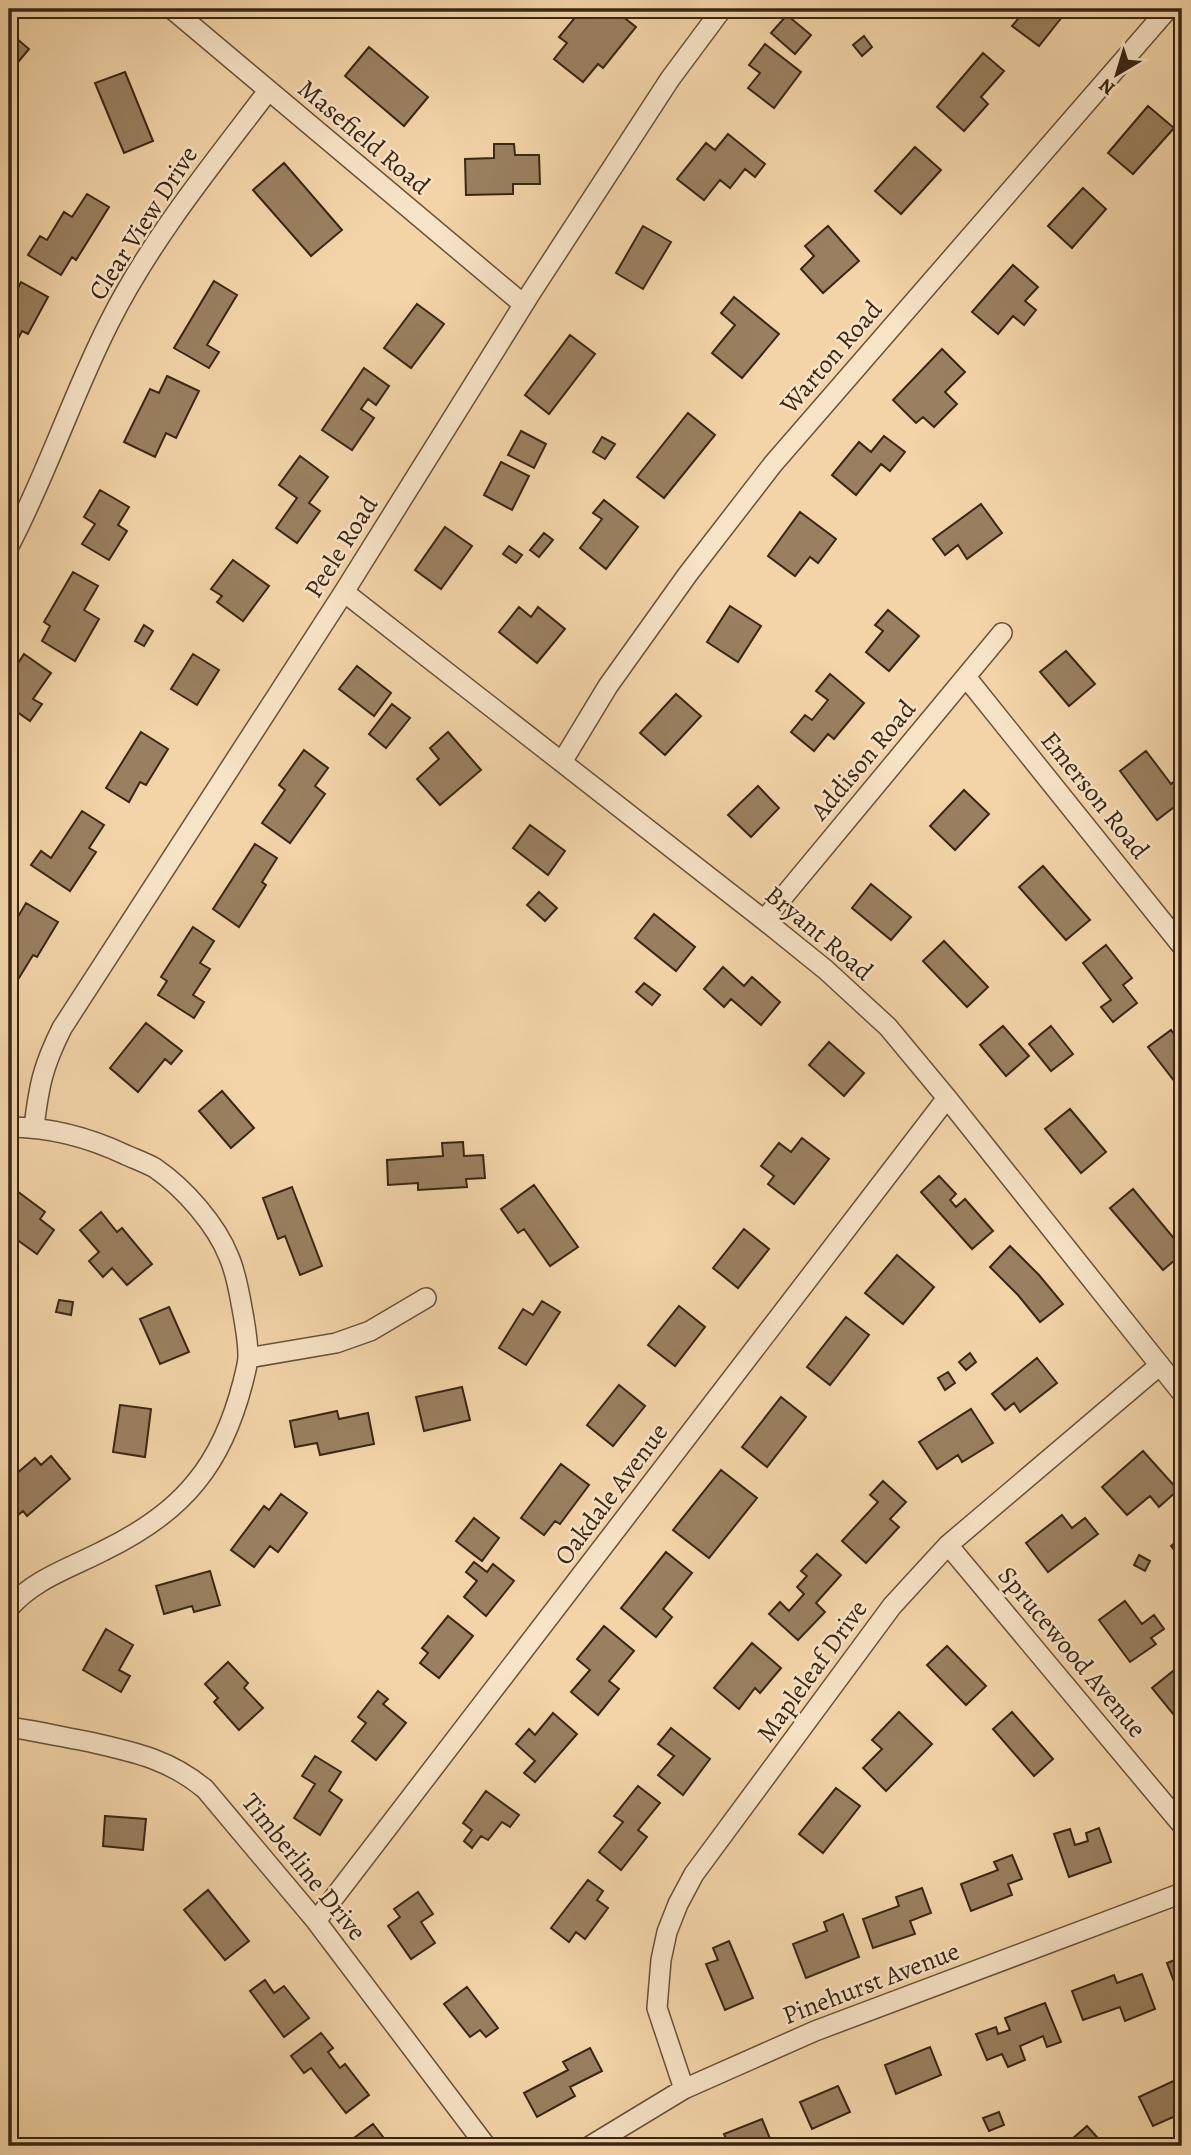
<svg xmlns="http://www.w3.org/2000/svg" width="1191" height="2155" font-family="Alegreya,serif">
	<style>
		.building { fill: #9a8060; stroke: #3a2613; stroke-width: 2 }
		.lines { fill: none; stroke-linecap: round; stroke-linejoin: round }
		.minor-casing { stroke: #685238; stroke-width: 22 }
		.minor { stroke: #f7e3c6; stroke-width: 19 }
		.labels { text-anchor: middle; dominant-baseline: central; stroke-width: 5; stroke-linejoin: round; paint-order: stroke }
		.street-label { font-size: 26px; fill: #3a2613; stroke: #f7e3c6 }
	</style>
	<rect width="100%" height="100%" fill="#f2d4a8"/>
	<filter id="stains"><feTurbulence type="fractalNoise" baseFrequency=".00286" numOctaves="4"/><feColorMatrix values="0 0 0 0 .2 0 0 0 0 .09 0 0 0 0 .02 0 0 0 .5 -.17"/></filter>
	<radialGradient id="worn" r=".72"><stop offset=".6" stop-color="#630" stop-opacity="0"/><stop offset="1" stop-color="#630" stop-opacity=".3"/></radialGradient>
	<path class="building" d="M582 9H593L601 15 606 9H613L636 27 603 68 598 64 583 82 554 59 567 43 559 37Z
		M1005 9H1057L1055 11 1062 17 1039 46 1012 26 1018 19Z
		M787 15 811 35 795 54 771 33Z
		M9 32 29 49 9 73Z
		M864 36 872 47 862 56 853 45Z
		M765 44 801 72 774 108 748 88 760 73 749 65Z
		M369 47 428 97 404 126 345 76Z
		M983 53 1004 71 981 97 988 104 964 131 937 107Z
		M125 72 153 141 124 153 95 83Z
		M1148 106 1174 128 1133 174 1108 153Z
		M728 134 765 164 755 177 745 169 730 188 720 180 704 200 677 179 706 143 715 150Z
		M494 144H514L515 155H539L540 184H513V194L466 195 465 159 494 158Z
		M915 147 941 170 901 214 875 191Z
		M284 163 342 230 311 256 253 190Z
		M1083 188 1106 209 1072 248 1048 226Z
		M87 194 109 207 76 260 72 257 61 275 28 255 40 236 47 240 64 212 72 217Z
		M643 226 671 242 643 289 616 273Z
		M828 226 859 261 823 293 801 269 814 256 805 246Z
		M1013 265 1038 287 1025 301 1036 310 1024 325 1013 316 998 334 972 312Z
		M214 281 237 295 207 345 219 352 209 368 174 348Z
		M21 282 48 297 28 334 22 331 9 356V305Z
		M734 297 779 334 742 378 712 353 735 325 721 313Z
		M417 304 444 324 411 368 384 348Z
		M570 335 595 354 549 414 525 395Z
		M942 349 965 372 945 392 957 404 934 427 923 417 916 423 893 400Z
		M364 368 389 386 376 405 368 399 361 409 374 418 352 450 322 430Z
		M167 376 199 391 176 438 166 433 155 457 124 442 150 389 159 393Z
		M688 413 715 435 664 498 637 477Z
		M521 431 546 444 534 468 508 455Z
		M884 436 905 452 890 471 881 464 856 495 832 475 859 442 871 452Z
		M602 437 615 444 605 459 593 452Z
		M300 456 328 477 309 503 320 511 297 543 276 528 297 498 279 485Z
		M501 462 529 476 512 510 484 495Z
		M100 490 129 507 118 525 127 531 109 560 82 544 95 524 84 517Z
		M604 500 638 527 606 569 580 548 602 519 593 513Z
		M981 504 1002 533 967 559 958 545 945 555 933 539Z
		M800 512 836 539 818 563 810 557 795 576 768 556Z
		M445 527 472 546 441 589 415 570Z
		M544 533 553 540 539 557 530 550Z
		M509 546 522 555 516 563 503 554Z
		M233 560 269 586 243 621 217 602 222 596 211 589Z
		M73 572 98 586 84 610 99 619 75 661 42 641 50 626 44 622Z
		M730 606 761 626 738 662 707 642Z
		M519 607 531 617 538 607 565 629 537 663 499 632Z
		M888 610 919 636 889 671 866 652 883 631 875 625Z
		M144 625 153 631 144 646 135 641Z
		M1066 651 1095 684 1069 706 1040 672Z
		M24 654 51 673 33 699 42 704 30 721 10 707 9 709V668L13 671Z
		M193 654 219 670 197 705 171 689Z
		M357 666 391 693 374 716 339 689Z
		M830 674 864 703 834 739 828 734 814 751 791 732 805 715 812 720 828 700 816 691Z
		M676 694 701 716 665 755 640 733Z
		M392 704 410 718 386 748 369 734Z
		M141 732 168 749 146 785 140 782 129 802 106 788Z
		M448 732 481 770 440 805 417 779 439 759 430 748Z
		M304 750 328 768 315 786 325 794 290 843 262 823 285 790 279 785Z
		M1146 751 1171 784 1180 777 1182 780V801L1157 820 1120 771Z
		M758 786 779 808 751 837 728 815Z
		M964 790 989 814 955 850 930 826Z
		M82 811 104 825 89 848 96 852 70 891 31 865 41 851 51 858Z
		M530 825 565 851 548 875 513 848Z
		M255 844 277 858 262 882 266 885 239 927 213 909Z
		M1043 866 1090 920 1066 940 1019 887Z
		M871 884 911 917 891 940 852 908Z
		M539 892 557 908 545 921 527 905Z
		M26 903 58 922 37 957 33 955 19 978 9 973V932Z
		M654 914 695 947 676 971 635 938Z
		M193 927 214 941 200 963 210 969 193 995 204 1002 194 1018 158 995 167 981 161 977Z
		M944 941 988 987 967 1007 923 961Z
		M1106 945 1132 978 1123 985 1137 1003 1113 1022 1101 1007 1111 1000 1083 963Z
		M723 967 744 986 752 977 780 1002 761 1025 731 999 724 1007 704 989Z
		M644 983 660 995 652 1005 636 992Z
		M146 1023 182 1051 171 1064 165 1059 138 1092 110 1068Z
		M1003 1026 1029 1056 1006 1076 980 1045Z
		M1051 1026 1073 1054 1051 1071 1029 1044Z
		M1171 1030 1182 1045V1091L1148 1047Z
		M829 1042 864 1073 844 1096 809 1065Z
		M222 1091 254 1128 231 1148 199 1111Z
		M1070 1109 1106 1152 1081 1173 1045 1129Z
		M802 1138 829 1159 794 1204 768 1184 774 1176 761 1166 779 1143 791 1152Z
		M463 1142 464 1156 483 1155 485 1178 466 1179 467 1187 418 1190V1183L388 1185 387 1160 443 1156 442 1143Z
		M939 1176 956 1194 950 1200 956 1207 965 1199 993 1231 972 1249 921 1192Z
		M9 1185 45 1212 40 1219 54 1230 37 1254 9 1234Z
		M534 1185 578 1247 550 1266 524 1229 518 1233 501 1209Z
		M292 1187 322 1266 300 1275 285 1236 278 1239 263 1198Z
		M1133 1189 1182 1248V1254L1163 1270 1110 1208Z
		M101 1212 117 1232 122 1228 152 1264 127 1285 112 1268 103 1277 89 1261 99 1252 80 1230Z
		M744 1229 769 1249 738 1288 713 1268Z
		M1010 1246 1039 1275 1063 1304 1040 1322 1018 1295 990 1267Z
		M897 1255 934 1287 903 1324 865 1293Z
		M59 1300 73 1302 71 1315 56 1312Z
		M542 1301 560 1312 526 1365 499 1348 523 1309 533 1315Z
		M679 1306 705 1327 675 1366 648 1345Z
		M169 1307 189 1352 160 1364 140 1319Z
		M846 1317 869 1335 830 1385 807 1367Z
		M970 1353 976 1362 966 1370 959 1362Z
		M1037 1358 1057 1383 1020 1412 1014 1403 1005 1410 992 1394Z
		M948 1372 955 1383 945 1390 938 1378Z
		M619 1385 645 1406 613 1446 587 1425Z
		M462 1387 470 1420 424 1431 416 1397Z
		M781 1397 806 1417 767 1467 742 1447Z
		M120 1405 151 1409 145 1457 113 1452Z
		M971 1409 993 1443 962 1462 958 1455 937 1469 919 1442Z
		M337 1411 339 1419 368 1413 374 1444 320 1455 317 1443 295 1447 290 1421Z
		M1143 1451 1178 1490 1159 1507 1150 1496 1127 1515 1102 1487Z
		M51 1456 70 1479 27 1516 23 1511 12 1520 9 1517V1480L35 1458 41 1465Z
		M561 1464 589 1485 560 1524 555 1521 544 1535 521 1518Z
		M721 1470 757 1498 709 1558 673 1530Z
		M883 1481 906 1502 890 1519 899 1527 866 1563 842 1541 878 1502 870 1495Z
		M281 1494 307 1513 278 1552 270 1546 254 1567 231 1550 264 1506 269 1510Z
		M1062 1515 1072 1528 1085 1518 1098 1534 1048 1572 1026 1543Z
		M474 1518 499 1538 482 1561 456 1541Z
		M1182 1537V1560L1171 1546Z
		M666 1552 692 1573 663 1609 672 1617 656 1637 621 1608Z
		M817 1554 841 1575 816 1603 825 1612 798 1640 769 1614 780 1602 789 1611 804 1594 797 1587 807 1576 801 1571Z
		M1139 1555 1150 1561 1145 1571 1134 1565Z
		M474 1562 487 1572 493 1564 514 1581 486 1616 464 1597 477 1581 466 1572Z
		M210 1571 220 1605 194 1612 192 1606 164 1614 156 1586Z
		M1125 1601 1142 1624 1154 1615 1164 1629 1151 1638 1156 1644 1130 1662 1099 1620Z
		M448 1616 473 1636 439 1678 420 1663 428 1653 422 1648Z
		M604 1626 634 1651 609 1681 619 1689 598 1715 571 1692 590 1670 577 1659Z
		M106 1629 133 1645 119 1670 130 1676 121 1692 83 1670Z
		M752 1643 781 1668 760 1693 755 1688 739 1709 714 1688Z
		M947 1646 986 1686 966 1705 927 1665Z
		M228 1662 248 1683 244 1688 263 1708 239 1730 214 1702 218 1698 205 1684Z
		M1178 1667 1182 1673V1725L1152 1688Z
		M378 1691 388 1699 383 1704 406 1723 376 1760 352 1741 366 1723 358 1717Z
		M899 1712 932 1744 886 1791 863 1768 882 1749 872 1740Z
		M1012 1712 1053 1759 1034 1776 993 1729Z
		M553 1713 577 1734 535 1782 524 1773 535 1761 516 1744 529 1729 535 1735Z
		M671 1728 710 1759 683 1795 658 1775 674 1756 658 1744Z
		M315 1756 341 1772 329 1791 342 1800 320 1835 294 1818 315 1784 302 1776Z
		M638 1786 660 1803 638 1830 647 1837 621 1870 599 1852 623 1822 614 1816Z
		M836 1788 860 1806 823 1853 799 1834Z
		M486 1791 519 1815 510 1827 502 1822 488 1840 481 1836 472 1848 464 1841 472 1830 463 1823Z
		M105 1816 146 1819 143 1850 103 1846Z
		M1099 1828 1111 1862 1069 1877 1054 1834 1070 1829 1075 1845 1088 1841 1086 1833Z
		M1012 1855 1022 1879 1008 1884 1012 1895 971 1911 961 1884 998 1870 994 1862Z
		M588 1880 603 1891 597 1900 608 1908 585 1939 576 1932 569 1942 551 1928Z
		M922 1888 931 1913 910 1921 915 1934 873 1948 863 1919 899 1906 896 1897Z
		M208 1890 249 1941 225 1960 184 1910Z
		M418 1892 433 1914 421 1922 435 1943 411 1959 388 1926 400 1917 394 1909Z
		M843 1914 859 1957 806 1978 793 1944 827 1931 824 1922Z
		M729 1941 753 1998 725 2010 706 1964 718 1960 713 1948Z
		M1182 1957V1990L1178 1992 1167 1963Z
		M1142 1974 1155 2009 1125 2021 1120 2007 1083 2020 1072 1991 1114 1975 1117 1983Z
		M265 1980 274 1993 284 1986 309 2018 284 2037 250 1991Z
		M467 1987 498 2028 486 2037 480 2030 470 2037 444 2004Z
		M1045 2003 1061 2042 1047 2047 1043 2036 1020 2046 1025 2060 1008 2067 1002 2054 987 2060 976 2034 996 2027 998 2034 1010 2030 1005 2018Z
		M321 2033 333 2048 328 2052 340 2068 345 2064 369 2095 346 2113 311 2068 304 2073 291 2056Z
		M930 2047 941 2075 896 2094 885 2065Z
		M590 2048 602 2071 570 2087 575 2096 537 2117 524 2093 568 2070 563 2062Z
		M1182 2077V2113L1153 2126 1139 2097Z
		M838 2086 850 2112 812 2129 800 2102Z
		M999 2112 1004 2125 989 2131 983 2118Z
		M762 2119 773 2146H729L724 2134Z
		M373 2124 390 2146H350L347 2143Z
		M1087 2126 1105 2146H1064Z"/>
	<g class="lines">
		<g class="minor-casing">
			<path id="minor" d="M172 9 523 304
				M9 546C47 474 72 396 109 323 151 239 212 165 268 91
				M344 592 764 920 826 970 888 1027 947 1098 1182 1393
				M966 677 1182 946
				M562 762 608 686 688 574 773 464 1168 9
				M764 920 1002 633
				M9 1127C51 1127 88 1137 126 1155 135 1159 146 1163 155 1168 184 1188 216 1224 229 1257 236 1273 239 1291 242 1308 245 1324 248 1340 248 1356 248 1364 245 1373 243 1382 234 1417 220 1453 196 1482 172 1512 138 1534 103 1551 70 1568 34 1579 9 1608
				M34 1127C39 1085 43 1066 62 1028L344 592 532 291 670 79 722 9
				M248 1358 336 1343 370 1331 426 1298
				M948 1545 1182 1825
				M9 1727C36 1731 63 1737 90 1742 134 1752 169 1759 205 1789L316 1921 486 2146
				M316 1921 947 1098
				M684 2089 657 2008 661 1960 667 1932 678 1904 694 1874 892 1606 948 1545 1160 1365
				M590 2146 684 2089 815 2031 1182 1893"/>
		</g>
		<use href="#minor" class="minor"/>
	</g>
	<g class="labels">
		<g class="street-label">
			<text transform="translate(364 137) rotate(40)">Masefield Road</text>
			<text transform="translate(143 223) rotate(-57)">Clear View Drive</text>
			<text transform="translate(831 357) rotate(-49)">Warton Road</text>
			<text transform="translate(341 547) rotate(-58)">Peele Road</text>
			<text transform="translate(863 760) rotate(-50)">Addison Road</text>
			<text transform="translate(1095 795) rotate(51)">Emerson Road</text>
			<text transform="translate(819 933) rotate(40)">Bryant Road</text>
			<text transform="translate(611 1494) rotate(-53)">Oakdale Avenue</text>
			<text transform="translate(1072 1652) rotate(50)">Sprucewood Avenue</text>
			<text transform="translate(812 1671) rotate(-54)">Mapleleaf Drive</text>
			<text transform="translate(304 1867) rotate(51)">Timberline Drive</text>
			<text transform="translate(871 1983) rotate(-21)">Pinehurst Avenue</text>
		</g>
	</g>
	<rect width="1191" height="2155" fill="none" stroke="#f2d4a8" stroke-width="35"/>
	<rect x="10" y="10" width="1170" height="2134" fill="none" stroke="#3a2613" stroke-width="3.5"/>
	<rect x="18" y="18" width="1156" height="2120" fill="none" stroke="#3a2613" stroke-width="2"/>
	<g transform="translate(1117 74) rotate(218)" stroke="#f7e3c6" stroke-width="5" paint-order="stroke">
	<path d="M0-5L12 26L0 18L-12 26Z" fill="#3a2613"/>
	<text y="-10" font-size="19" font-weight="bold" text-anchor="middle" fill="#3a2613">N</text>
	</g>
	<rect width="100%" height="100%" filter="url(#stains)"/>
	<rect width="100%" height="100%" fill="url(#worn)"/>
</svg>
